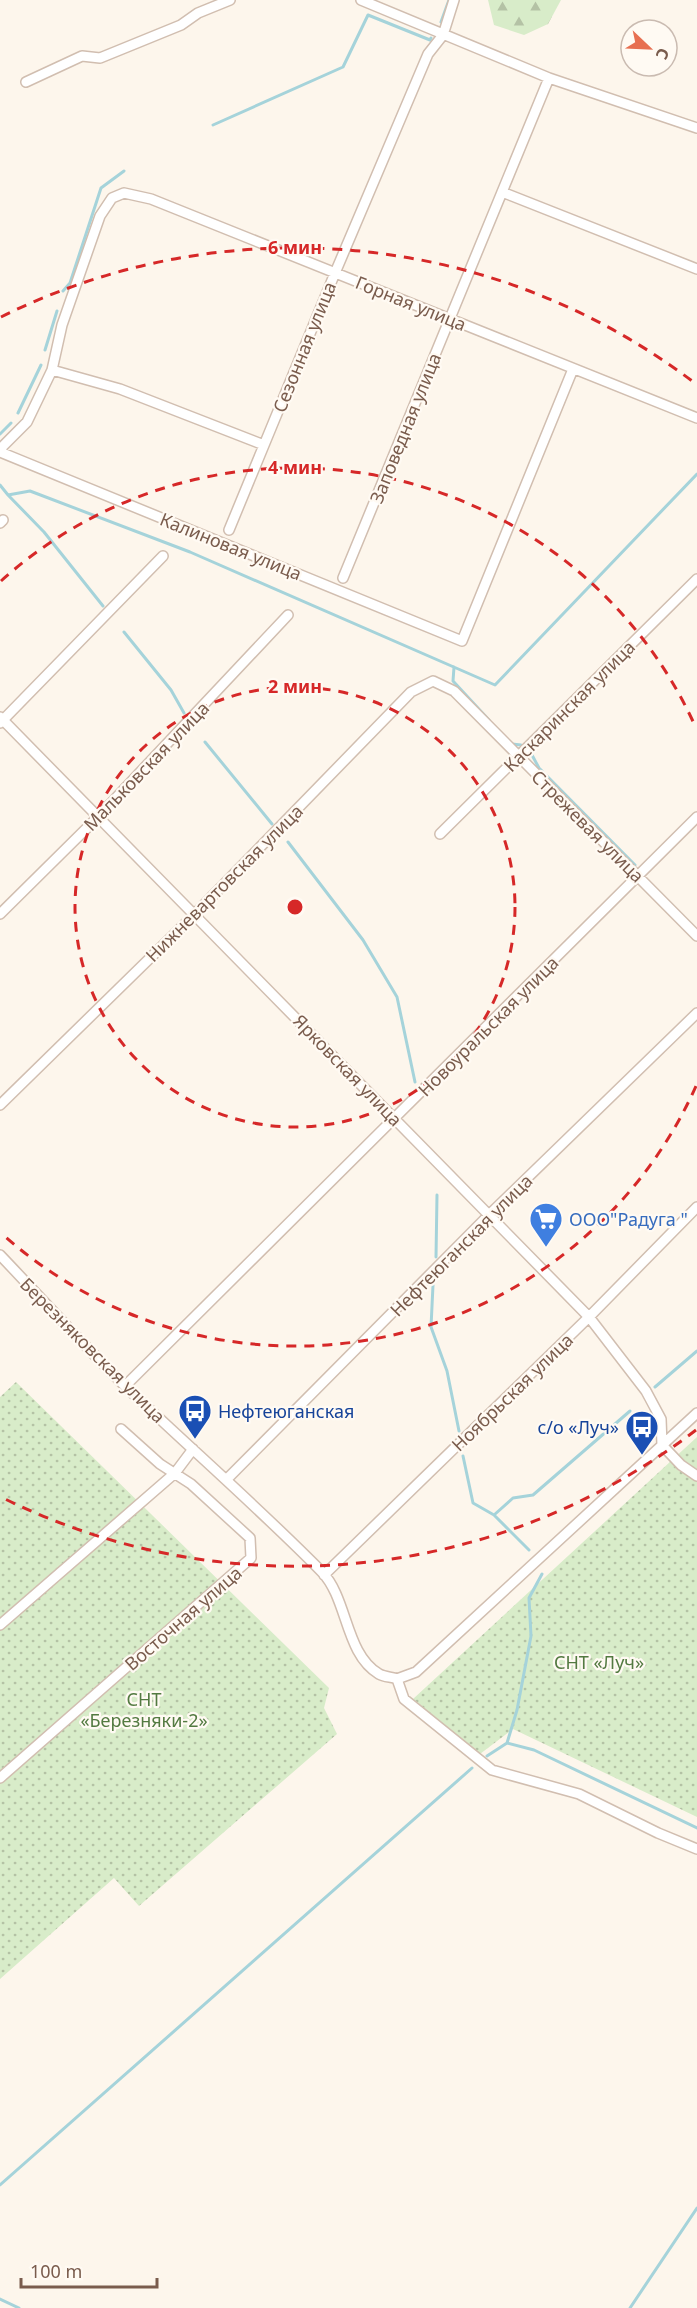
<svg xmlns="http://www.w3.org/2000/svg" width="697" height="2308" font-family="'Noto Sans',sans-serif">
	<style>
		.forest { fill: url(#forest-firs) }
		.garden { fill: url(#garden-dots) }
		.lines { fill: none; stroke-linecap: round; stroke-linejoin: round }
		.stream { stroke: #a5d3da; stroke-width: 3 }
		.minor-casing { stroke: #d1beb0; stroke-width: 12 }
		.minor { stroke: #fff; stroke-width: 9 }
		.ring { fill: none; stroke: #d62828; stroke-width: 3; stroke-dasharray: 10 8 }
		.labels { text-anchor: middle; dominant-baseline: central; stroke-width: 4.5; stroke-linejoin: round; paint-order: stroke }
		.street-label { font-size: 18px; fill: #7a5c4d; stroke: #fffaf3 }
		.shop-label { font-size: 18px; fill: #366cbe; stroke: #fffaf3; text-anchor: start }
		.transit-label { font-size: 18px; fill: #164399; stroke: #fffaf3; text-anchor: start }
		.park-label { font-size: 18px; fill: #537a41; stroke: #fffaf3 }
		.centre { fill: #d62828; stroke: #fffaf3; stroke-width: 3 }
		.ring-label { font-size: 18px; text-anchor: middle; font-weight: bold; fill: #d62828; stroke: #fffaf3; stroke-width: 4.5; stroke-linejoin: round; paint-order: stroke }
	</style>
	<defs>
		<pattern id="forest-firs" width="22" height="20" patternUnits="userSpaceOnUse" patternTransform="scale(1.5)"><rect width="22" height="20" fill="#d8ecc9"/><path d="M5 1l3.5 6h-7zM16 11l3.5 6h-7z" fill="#b4c2a5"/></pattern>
		<pattern id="garden-dots" width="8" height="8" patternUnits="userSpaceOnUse" patternTransform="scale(1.5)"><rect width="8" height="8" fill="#d8ecc9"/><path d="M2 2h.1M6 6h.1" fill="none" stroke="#b4c2a5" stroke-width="1.8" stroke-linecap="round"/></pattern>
	</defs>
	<rect width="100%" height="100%" fill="#fdf6ec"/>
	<path class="forest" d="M488 0H561L548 24 524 35 494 25Z"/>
	<path class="garden" d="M16 1382 329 1688 324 1708 337 1734 139 1906 114 1878 0 1979V1397Z
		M697 1437V1817L513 1729 480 1754 413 1699Z"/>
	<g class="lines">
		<path class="stream" d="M441 22 449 0
			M213 125 343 67 368 15 430 40 431 38
			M63 291 70 283 101 188 124 171
			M45 350 57 311
			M18 413 41 365
			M0 434 11 423
			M0 485 8 495 30 491 190 552 495 685 697 474
			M8 495 44 532 103 606
			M124 632 171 690 184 713
			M454 667 453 681 489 720
			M205 742 272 824
			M512 744 521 745
			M532 755 539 768 635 865
			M288 842 363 940 397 997 415 1082
			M436 1257 437 1195
			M433 1285 431 1327 447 1371 459 1431
			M655 1387 697 1351
			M463 1456 473 1503 494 1515 529 1550
			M494 1515 513 1498 533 1495 630 1411
			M507 1743 517 1710 531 1636 529 1598 542 1574
			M487 1756 507 1743 534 1750 697 1828
			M0 2185 472 1768
			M0 2299 19 2308
			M630 2308 697 2208"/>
		<g class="minor-casing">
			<path id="minor" d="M361 0 549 78 697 128
				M26 82 82 56 100 58 181 25 198 13 230 0
				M502 192 697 269
				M52 370 120 389 264 445
				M0 449 27 422 52 370 62 325 100 216 112 198 124 193 151 199 697 418
				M0 452 462 641 573 369
				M0 523 3 520
				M229 530 335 273 428 54 443 35 454 0
				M343 578 549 78
				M0 717 589 1317 646 1391 661 1419 662 1445
				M0 723 163 556
				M440 834 697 579
				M0 914 98 817 288 615
				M0 1105 195 914 411 692 433 681 454 691 697 936
				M0 1255C42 1299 83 1345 126 1387 191 1449 259 1508 322 1572 348 1599 345 1654 379 1674 384 1677 392 1677 397 1679
				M125 1386 697 817
				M662 1445 681 1465 697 1476
				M227 1479 489 1215 697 1013
				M324 1575 589 1317 697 1207
				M0 1625 175 1473 193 1449
				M397 1679 416 1672 697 1413
				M397 1679 404 1699 492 1770 579 1794 658 1833 697 1849
				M0 1778 251 1558 250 1538 191 1484 160 1464 121 1429"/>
		</g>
		<use href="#minor" class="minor"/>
	</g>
	<g class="ring">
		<circle cx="295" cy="907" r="220"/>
		<path d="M696 1086A439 439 0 0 1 1 1233M1 581A439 439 0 0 1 696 728"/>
		<path d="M696 1430A659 659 0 0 1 1 1497M1 317A659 659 0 0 1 696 384"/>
	</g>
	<defs>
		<g id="supermarket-pin" transform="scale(1.725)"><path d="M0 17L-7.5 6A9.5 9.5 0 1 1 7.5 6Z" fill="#3f7fe0" stroke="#fffaf3"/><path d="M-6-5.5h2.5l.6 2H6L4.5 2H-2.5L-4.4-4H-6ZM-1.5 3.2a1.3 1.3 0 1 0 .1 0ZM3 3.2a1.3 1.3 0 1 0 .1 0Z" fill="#fff"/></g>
		<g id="bus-pin" transform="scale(1.725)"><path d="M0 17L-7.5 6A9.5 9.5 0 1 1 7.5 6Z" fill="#1a4fb4" stroke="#fffaf3"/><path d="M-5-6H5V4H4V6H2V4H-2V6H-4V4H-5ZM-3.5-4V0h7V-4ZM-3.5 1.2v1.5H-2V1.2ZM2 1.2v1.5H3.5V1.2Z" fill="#fff"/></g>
	</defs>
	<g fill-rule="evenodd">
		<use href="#supermarket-pin" x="546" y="1219"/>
		<use href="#bus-pin" x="195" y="1411"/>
		<use href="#bus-pin" x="642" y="1427"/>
	</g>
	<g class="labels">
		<g class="street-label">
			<text transform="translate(411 303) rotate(22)">Горная улица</text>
			<text transform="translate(304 347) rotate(-68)">Сезонная улица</text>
			<text transform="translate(405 428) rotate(-68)">Заповедная улица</text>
			<text transform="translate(231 546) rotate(22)">Калиновая улица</text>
			<text transform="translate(569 706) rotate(-45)">Каскаринская улица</text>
			<text transform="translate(146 766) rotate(-46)">Мальковская улица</text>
			<text transform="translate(588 826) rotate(45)">Стрежевая улица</text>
			<text transform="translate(224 883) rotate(-45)">Нижневартовская улица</text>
			<text transform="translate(488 1026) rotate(-45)">Новоуральская улица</text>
			<text transform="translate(348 1070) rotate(46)">Ярковская улица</text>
			<text transform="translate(461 1245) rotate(-45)">Нефтеюганская улица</text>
			<text transform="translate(93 1350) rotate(45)">Березняковская улица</text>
			<text transform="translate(512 1392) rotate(-44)">Ноябрьская улица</text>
			<text transform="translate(183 1618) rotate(-41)">Восточная улица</text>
		</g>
		<g class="shop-label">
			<text x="569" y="1219">ООО"Радуга "</text>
		</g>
		<g class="transit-label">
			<text x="218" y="1411">Нефтеюганская</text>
			<text x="619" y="1427" text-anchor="end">с/о «Луч»</text>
		</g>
		<g class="park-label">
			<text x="599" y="1662">СНТ «Луч»</text>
			<text x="144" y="1699">СНТ<tspan x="144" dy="21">«Березняки-2»</tspan></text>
		</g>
	</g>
	<circle cx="295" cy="907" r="9" class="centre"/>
	<g class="ring-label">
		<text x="295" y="254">6 мин</text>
		<text x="295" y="474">4 мин</text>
		<text x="295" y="693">2 мин</text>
	</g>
	<g transform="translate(649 48) rotate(113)"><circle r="28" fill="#fffaf3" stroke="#cabbb1" stroke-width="1.5"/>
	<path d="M0-4.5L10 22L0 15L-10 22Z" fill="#e76f51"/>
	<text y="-9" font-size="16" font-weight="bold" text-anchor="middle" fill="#7a5c4d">С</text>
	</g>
	<path d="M21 2278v9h136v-9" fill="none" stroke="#7a5c4d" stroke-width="3"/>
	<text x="30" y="2278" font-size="18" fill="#7a5c4d" stroke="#fffaf3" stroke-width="4.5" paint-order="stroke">100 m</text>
</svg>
